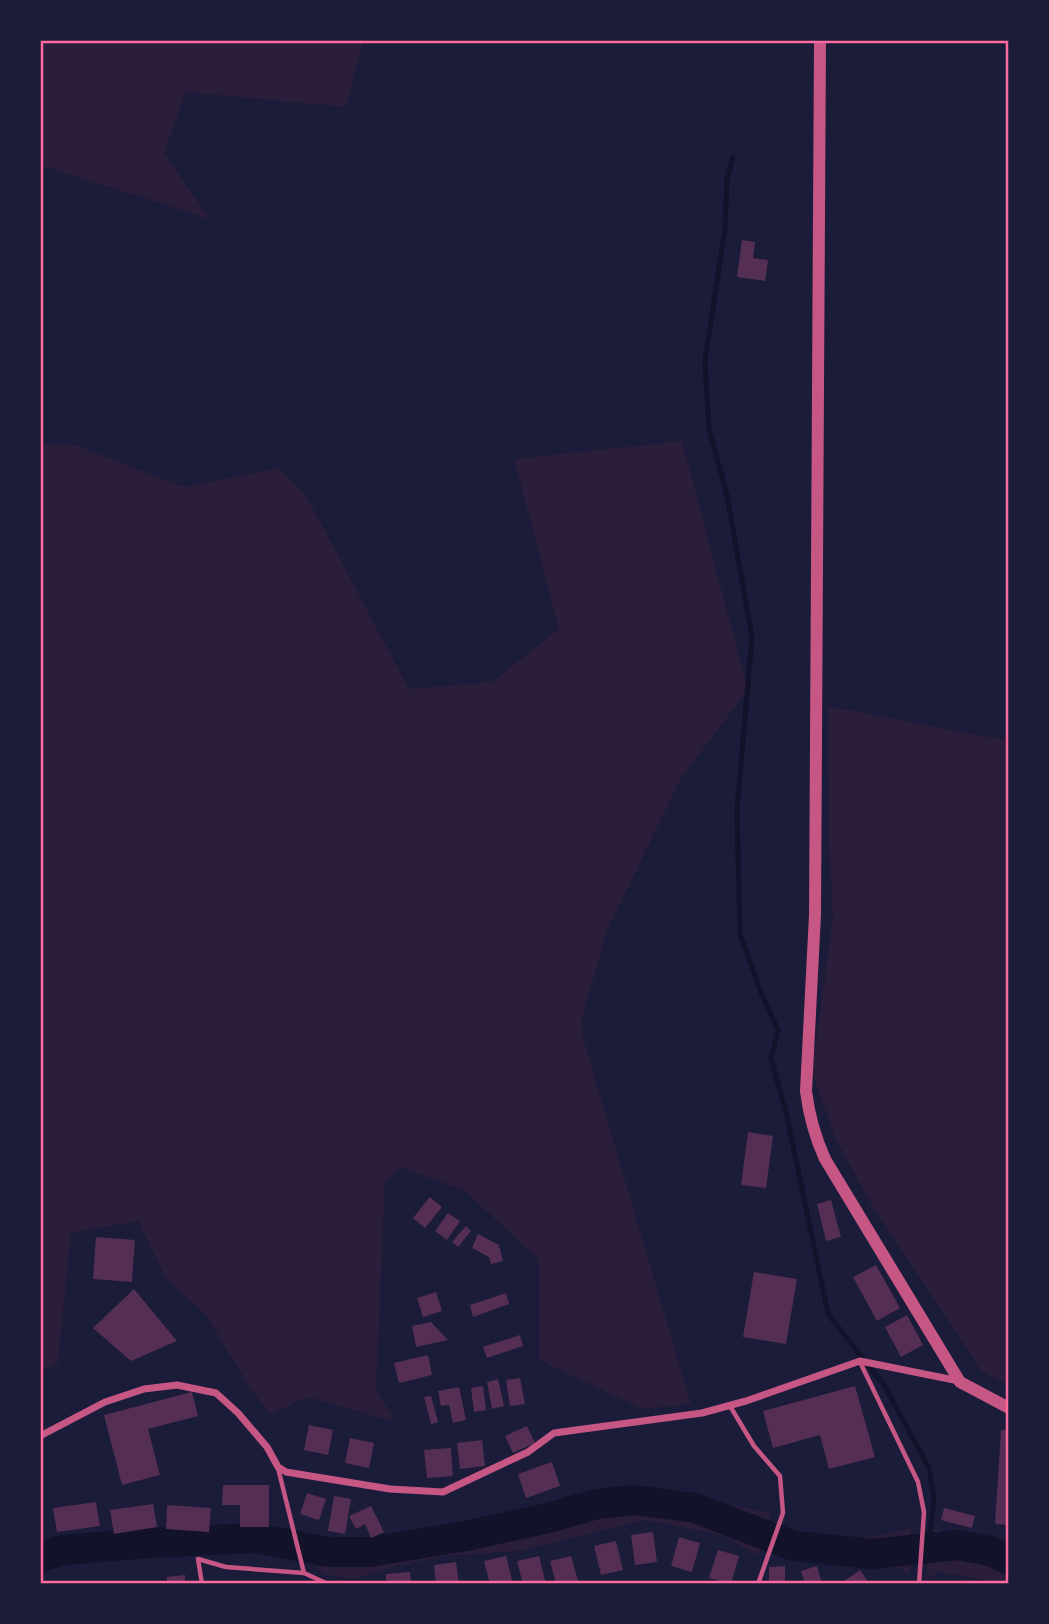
<svg xmlns="http://www.w3.org/2000/svg" width="1049" height="1624" font-family="Inter,sans-serif">
	<style>
		.green { fill: #2a1e3b }
		.water { fill: #12122b }
		.lines { fill: none; stroke-linecap: round; stroke-linejoin: round }
		.stream { stroke: #12122b; stroke-width: 5 }
		.river { stroke: #12122b; stroke-width: 30 }
		.building { fill: #542f53 }
		.service { stroke: #c65784; stroke-width: 4.5 }
		.minor { stroke: #c65784; stroke-width: 7 }
		.tertiary { stroke: #c65784; stroke-width: 12 }
		.neatline { fill: none; stroke: #ff6b9d; stroke-width: 2.5 }
	</style>
	<rect width="100%" height="100%" fill="#1b1b3a"/>
	<path class="green" d="M40 40H363L346 107 186 92 164 153 210 219 40 165Z
		M682 441 748 690 682 777 608 928 581 1021 584 1041 691 1404 643 1409 539 1360V1260L465 1191 401 1167 385 1183 376 1388 395 1422 308 1397 271 1414 252 1391 205 1314 166 1278 138 1221 71 1233 58 1363 40 1371V445H75L184 487 278 468 307 497 409 689 492 682 559 629 514 459Z
		M828 706 1009 741V1384L982 1372 873 1207 835 1138 812 1072 833 918 829 843Z
		M639 1494 693 1498 771 1513 764 1531 698 1506 632 1498 595 1502 548 1517 465 1535 370 1550 327 1551 310 1547 307 1539 326 1546 384 1547 475 1531 551 1513 575 1503Z
		M636 1503 693 1510 765 1537 759 1553 755 1554 722 1535 645 1520 518 1551 446 1556 400 1565 353 1579 324 1574 317 1568 313 1553 330 1556 377 1555 549 1521 597 1507Z
		M911 1528V1548C876 1551 813 1554 782 1539L787 1530C793 1532 800 1537 807 1539 828 1544 890 1535 911 1528Z
		M933 1529 992 1546 1009 1555V1558C983 1545 959 1544 931 1546Z
		M156 1534 215 1536 208 1539 63 1548 40 1554V1544L88 1537Z
		M206 1543 208 1549 214 1552 97 1555 40 1567V1559L64 1553Z
		M781 1543 794 1547 873 1555 910 1551 909 1576 901 1568 879 1567 848 1558 793 1555 778 1550Z
		M929 1550 986 1554 1009 1565V1584L938 1572 926 1580Z"/>
	<path class="water" d="M280 1533 274 1557C261 1548 229 1545 214 1551L207 1541 220 1537Z"/>
	<g class="lines">
		<path class="stream" d="M733 157 727 179 725 228 705 361 709 429 727 495 752 637 737 810 740 934 760 990 778 1030 771 1059 786 1112 828 1314 884 1385 929 1468 934 1499 928 1548"/>
		<path class="river" d="M40 1557 64 1550 148 1543 256 1538 328 1552H370L466 1536 548 1518 597 1504 634 1500 695 1508 794 1546 873 1554 958 1545 990 1551 1009 1560"/>
	</g>
	<path class="building" d="M742 240 755 242 753 258 768 260 765 281 737 277Z
		M748 1132 773 1136 766 1188 741 1185Z
		M430 1197 442 1207 425 1228 413 1218Z
		M831 1200 841 1237 826 1241 817 1204Z
		M448 1213 460 1221 447 1240 435 1231Z
		M466 1226 471 1231 458 1247 452 1242Z
		M478 1234 499 1245 503 1261 491 1264 489 1257 472 1248Z
		M96 1237 135 1240 132 1282 93 1279Z
		M876 1265 900 1308 877 1321 853 1277Z
		M754 1272 797 1279 786 1344 743 1337Z
		M134 1289 177 1341 131 1361 93 1328Z
		M436 1292 442 1311 423 1317 417 1298Z
		M506 1293 509 1304 473 1317 470 1305Z
		M907 1315 923 1345 901 1357 885 1327Z
		M431 1322 448 1340 416 1347 412 1326Z
		M520 1335 523 1346 487 1358 483 1347Z
		M428 1355 432 1375 399 1383 394 1363Z
		M520 1378 525 1404 510 1406 506 1380Z
		M498 1379 504 1406 492 1409 487 1382Z
		M483 1386 486 1410 474 1412 471 1388Z
		M855 1386 875 1457 829 1469 820 1435 773 1448 763 1411Z
		M459 1387 466 1420 453 1423 449 1405 441 1406 438 1391Z
		M192 1392 198 1416 148 1429 160 1475 122 1485 104 1415Z
		M431 1396 438 1422 431 1424 424 1397Z
		M309 1425 333 1430 328 1455 304 1450Z
		M527 1426 535 1443 513 1453 505 1436Z
		M1001 1430H1009V1525L995 1524Z
		M350 1438 374 1443 369 1468 345 1463Z
		M482 1440 485 1466 460 1469 457 1443Z
		M451 1448 453 1476 427 1478 424 1450Z
		M552 1462 560 1486 526 1498 518 1474Z
		M223 1485H269V1527H240V1505H222Z
		M307 1493 326 1499 319 1520 300 1514Z
		M334 1496 351 1499 345 1534 328 1531Z
		M96 1502 100 1526 57 1532 53 1508Z
		M153 1504 157 1527 114 1534 110 1510Z
		M167 1505 211 1508 209 1532 166 1529Z
		M371 1506 384 1532 371 1538 365 1524 356 1529 349 1516Z
		M944 1508 975 1516 972 1528 941 1520Z
		M653 1532 657 1562 635 1565 631 1535Z
		M679 1537 700 1543 692 1572 671 1566Z
		M616 1541 623 1570 601 1575 594 1546Z
		M718 1550 739 1556 731 1584 709 1578Z
		M506 1556 513 1584H490L484 1561Z
		M539 1556 546 1584H523L517 1561Z
		M571 1556 579 1584H556L550 1561Z
		M456 1562 459 1584H436L434 1565Z
		M785 1566V1584H769V1567Z
		M817 1566 822 1584H805L801 1571Z
		M860 1570 869 1583 840 1584Z
		M410 1572 411 1583 386 1584V1574Z
		M185 1575V1584H167V1577Z"/>
	<g class="lines">
		<path class="service" d="M860 1362 918 1482 924 1512 919 1584
			M730 1406 754 1446 780 1476 783 1513 758 1584
			M278 1468 304 1573
			M202 1584 198 1559 226 1567 304 1573 328 1584"/>
		<path class="minor" d="M40 1436 105 1402 144 1389 177 1385 216 1393 238 1413 267 1447 278 1467 286 1472 390 1489 443 1492 528 1452 554 1433 702 1413 746 1401 860 1361 959 1381"/>
		<path class="tertiary" d="M820 40 815 915 806 1091C809 1116 815 1137 825 1159L960 1382 1009 1408"/>
	</g>
	<rect width="1049" height="1624" fill="none" stroke="#1b1b3a" stroke-width="84"/>
	<rect x="42" y="42" width="965" height="1540" class="neatline"/>
</svg>
